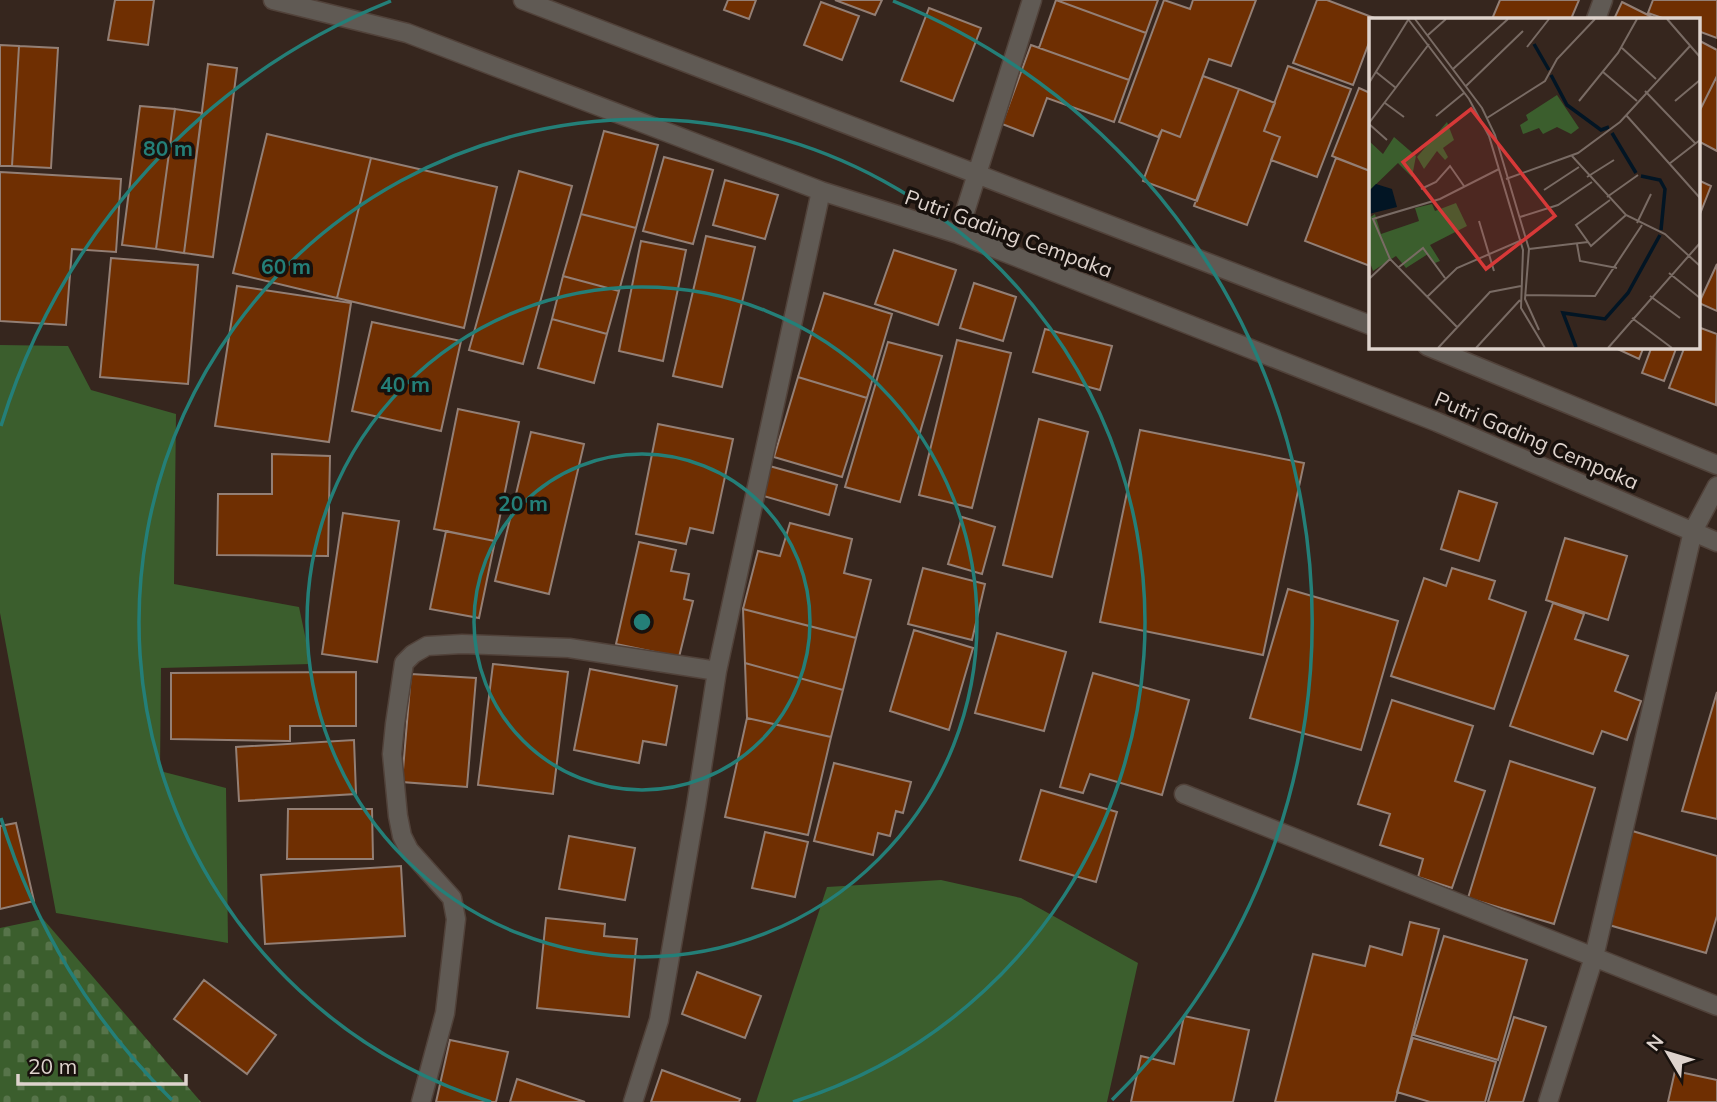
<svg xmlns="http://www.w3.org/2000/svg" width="1717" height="1102" font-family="Mulish,sans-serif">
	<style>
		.green { fill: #3b5e2d }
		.cemetery { fill: url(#cemetery-stones) }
		.building { fill: #6f2f02; stroke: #937f75; stroke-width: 2 }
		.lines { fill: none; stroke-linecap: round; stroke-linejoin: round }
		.minor-casing { stroke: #51423a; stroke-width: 21 }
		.minor { stroke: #605a54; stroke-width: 18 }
		.ring { fill: none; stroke: #247f78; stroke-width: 3.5 }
		.labels { text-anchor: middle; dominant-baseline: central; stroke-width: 7; stroke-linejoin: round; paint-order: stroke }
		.street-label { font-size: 21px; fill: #ded3cd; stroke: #18110d }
		.inset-river { fill: none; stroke: #021524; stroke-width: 3.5 }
		.inset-road { fill: none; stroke: #796b64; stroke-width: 2 }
		.view { fill: #d73938; fill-opacity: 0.15; stroke: #d73938; stroke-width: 3.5 }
		.inset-edge { fill: none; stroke: #ded3cd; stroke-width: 3.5 }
		.centre { fill: #247f78; stroke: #18110d; stroke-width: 3.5 }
		.ring-label { font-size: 21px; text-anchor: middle; font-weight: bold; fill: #247f78; stroke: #18110d; stroke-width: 7; stroke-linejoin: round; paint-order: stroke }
	</style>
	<defs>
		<pattern id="cemetery-stones" width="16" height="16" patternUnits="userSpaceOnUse" patternTransform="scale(1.75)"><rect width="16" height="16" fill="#3b5e2d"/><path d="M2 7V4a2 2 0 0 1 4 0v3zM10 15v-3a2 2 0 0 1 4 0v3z" fill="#57744a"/></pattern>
	</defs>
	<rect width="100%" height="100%" fill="#36261e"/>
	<path class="green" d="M0 345 68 346 91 390 176 414 174 584 299 607 311 664 161 668 160 771 226 788 228 943 56 913 0 613Z
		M941 880 1021 898 1138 963 1107 1102H756L827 887Z"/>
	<path class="cemetery" d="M43 919 201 1102H0V928Z"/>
	<path class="building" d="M115 0H154L148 45 108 40Z
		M728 0H756L749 19 724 10Z
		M835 0H882L875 15Z
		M1056 0H1158L1146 33Z
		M1056 0 1146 33 1129 80 1039 48Z
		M1164 0 1190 9 1193 0H1256L1231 66 1209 59 1180 137 1162 130 1158 137 1119 122Z
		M1317 0H1327L1377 19H1370V40L1353 85 1293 63Z
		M1500 0H1579L1571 19H1492Z
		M1653 0H1717V38L1698 31V19H1665L1648 13Z
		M821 2 859 16 842 60 804 45Z
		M1622 2 1656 19H1614Z
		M929 8 981 28 953 101 901 81Z
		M1698 40 1717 50V76L1698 114Z
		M0 45 19 46 12 166H0Z
		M1031 45 1129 80 1114 122 1047 98 1033 136 1002 124Z
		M19 46 58 48 51 168 12 166Z
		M208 64 237 68 213 257 184 253Z
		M1288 66 1351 89 1317 177 1271 160 1280 137 1264 131Z
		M1203 76 1239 89 1197 201 1143 181 1162 130 1180 137Z
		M1717 76V151L1698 141V114Z
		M1359 88 1370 93V171L1332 156Z
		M1239 89 1275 103 1264 131 1280 137 1247 225 1194 206Z
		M140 106 175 109 156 249 122 245Z
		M175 109 202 113 184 253 156 249Z
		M604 131 658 145 636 228 581 214Z
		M267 134 371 158 337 298 233 273Z
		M664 157 713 170 693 244 643 231Z
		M371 158 497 187 464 328 337 298Z
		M1336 158 1370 171V266L1305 241Z
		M519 171 572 186 523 364 469 350Z
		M0 172 121 179 116 252 72 249 66 325 0 321Z
		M725 180 778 195 765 239 713 225Z
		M1698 180 1711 186 1698 219Z
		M581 214 636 228 619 291 563 276Z
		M706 236 755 247 722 387 673 376Z
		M641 241 686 250 663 361 619 351Z
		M894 250 956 270 938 325 875 304Z
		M111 258 198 265 188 384 100 377Z
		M1717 264V311L1699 303Z
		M563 276 619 291 607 334 552 319Z
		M974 283 1016 297 1003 341 960 328Z
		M237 286 351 303 329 442 215 426Z
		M824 293 892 314 867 398 798 377Z
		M552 319 607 334 594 383 538 368Z
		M372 322 461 341 441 431 352 411Z
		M1698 327 1717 334 1716 405 1669 388 1685 346H1698Z
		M1045 329 1112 346 1100 390 1033 372Z
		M957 340 1011 353 972 508 919 495Z
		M888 342 942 356 900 502 845 487Z
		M1611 346H1644L1639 359Z
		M1652 346H1677L1664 381 1642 373Z
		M798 377 867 398 842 477 774 457Z
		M458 409 519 422 495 541 434 529Z
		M1039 419 1088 432 1052 577 1003 565Z
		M658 424 733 439 713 533 690 528 686 544 636 534Z
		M1140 430 1304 463 1263 655 1100 622Z
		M531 432 584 444 549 594 495 581Z
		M272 454 330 456 328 556 217 555 218 494H272Z
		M766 465 837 485 829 515 757 494Z
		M1459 491 1497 503 1479 561 1441 549Z
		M343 513 399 521 377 662 322 654Z
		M962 517 995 527 982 574 948 564Z
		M790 523 852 539 844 573 871 580 856 638 743 609 758 551 780 556Z
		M446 531 495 541 479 618 430 609Z
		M1565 538 1627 556 1608 620 1546 600Z
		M639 542 676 550 671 571 689 574 684 599 693 601 679 657 616 644Z
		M923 568 985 584 972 640 908 624Z
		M1452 568 1495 581 1489 599 1526 612 1494 709 1391 676 1424 578 1446 586Z
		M1288 589 1398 621 1361 750 1250 718Z
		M1553 603 1584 614 1575 639 1628 656 1615 691 1641 701 1627 740 1602 731 1593 754 1510 726Z
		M743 609 856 638 843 690 745 663Z
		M914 630 973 648 949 730 890 711Z
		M997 633 1066 652 1044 731 975 713Z
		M745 663 843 690 831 737 747 718Z
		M493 664 568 672 553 794 478 785Z
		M590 669 677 686 666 745 643 741 639 763 574 750Z
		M356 672V726H290V741L171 739V673Z
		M1093 673 1189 700 1162 795 1090 774 1083 793 1060 787Z
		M411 674 476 678 467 787 402 782Z
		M1717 692V819L1682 811Z
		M1392 700 1473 726 1455 781 1485 791 1452 888 1418 877 1423 859 1380 845 1390 814 1358 804Z
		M747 718 831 737 808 835 725 817Z
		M354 740 356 794 239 801 236 747Z
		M1510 761 1595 788 1554 924 1468 898Z
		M834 763 911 782 903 813 896 811 890 836 878 833 873 855 814 841Z
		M1041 790 1117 812 1096 882 1020 860Z
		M288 809H372L373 859H287Z
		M16 823 34 901 0 909V826Z
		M1629 830 1717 856V916L1706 953 1602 923Z
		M765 832 808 842 795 897 752 888Z
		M569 836 635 848 625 900 559 889Z
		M401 866 405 936 265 944 261 875Z
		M546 918 605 924 604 936 637 939 629 1017 537 1008Z
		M1410 922 1439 929 1395 1102H1275L1313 954 1365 966 1370 946 1402 955Z
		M1444 936 1527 960 1498 1060 1414 1035Z
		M697 972 761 996 745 1038 682 1014Z
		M204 980 276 1035 247 1074 174 1019Z
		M1184 1016 1249 1030 1233 1102H1131L1141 1056 1174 1064Z
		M1514 1017 1546 1027 1523 1102H1488Z
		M1413 1038 1496 1062 1485 1102H1430L1397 1092Z
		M450 1040 508 1052 496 1102H436Z
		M662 1070 740 1099 739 1102H651Z
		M1675 1071 1717 1080V1102H1668Z
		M517 1079 585 1102H510Z"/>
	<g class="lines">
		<g class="minor-casing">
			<path id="minor" d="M273 0 407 33 821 191 958 234 1437 422 1717 542
				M523 0 1370 325
				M1596 19 1603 0
				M958 234 1032 0
				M1427 346 1717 465
				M1184 794 1717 1006
				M421 1102 445 1013 456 919 452 898 409 850 402 836 398 816 392 754 395 724 404 663 413 654 427 646 462 644 569 648 717 671
				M633 1102 659 1020 696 806 717 671 821 191
				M1548 1102 1594 957 1693 531 1717 486"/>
		</g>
		<use href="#minor" class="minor"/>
	</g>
	<g class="ring">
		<circle cx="642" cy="622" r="168"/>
		<circle cx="642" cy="622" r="335"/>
		<path d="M491 1102A503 503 0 1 1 793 1102"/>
		<path d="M172 1100A670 670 0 0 1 1 818M1 426A670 670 0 0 1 391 1M893 1A670 670 0 0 1 1112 1100"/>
	</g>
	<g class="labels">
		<g class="street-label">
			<text transform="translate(1009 233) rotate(20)">Putri Gading Cempaka</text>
			<text transform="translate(1537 440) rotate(23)">Putri Gading Cempaka</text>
		</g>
	</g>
	<g transform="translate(1369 18)">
		<rect width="331" height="331" fill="#36261e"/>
		<path d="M188 77 210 110 202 116 188 109 174 116 170 110 154 116 151 107 159 102 157 97ZM78 104 85 122 74 130 79 139 76 142 68 133 55 151 48 139ZM87 185 98 208 61 227 71 243 66 245 59 236 37 250 27 238 4 253 0 242V200L6 196 12 216 50 203 46 190 63 186 66 193Z" fill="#3b5e2d"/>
		<path d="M25 119 47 138 43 159 29 145 0 173V123L14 136Z" fill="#3b5e2d"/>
		<path d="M7 166 23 171 28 189 0 196V173Z" fill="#021524"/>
		<path class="inset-river" d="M165 26 180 52M182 57 198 87 232 112 240 109M243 115 267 155M272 158 291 162 296 171 292 212M207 329 194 295 236 301 259 275 291 217"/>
		<path class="inset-road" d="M39 1 100 81 120 118 154 232 152 290 176 330M46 1 113 90 126 117 160 231 156 281 170 312M298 1 331 39M59 17 77 1M158 29 180 1M253 30 287 61M84 51 139 1M7 54 27 70M234 54 268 83M0 65 39 2M97 68 154 13M276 73 326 125M210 83 249 35 268 1M306 83 331 62M16 85 35 99M257 97 331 180M67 98 95 75M118 100 176 63 188 41 226 1M0 105 60 26M0 106 18 122M203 138 257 197 296 216 331 248M300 146 331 122M218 159 245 142M137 161 209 135 251 104 321 28M52 171 67 164 81 148 95 168M175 172 210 149M238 179 269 157M241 182 207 207 222 228 257 197M151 199 189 187 223 164M110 203 125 253M268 205 282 176M208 226 211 243 248 250M160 231 219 224M30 249 54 230 76 260M300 255 331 280M0 261 21 241M156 277 226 278 273 207M281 278 311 300M58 279 88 250 153 222M263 300 303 330M88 309 21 241 4 201 71 181 130 151M69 330 121 274 152 268M107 330 151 282M239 330 331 225"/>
		<path class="view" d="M102 91 186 198 117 251 34 144Z"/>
		<rect width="331" height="331" class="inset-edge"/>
	</g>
	<circle cx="642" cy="622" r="10" class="centre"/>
	<g class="ring-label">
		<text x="168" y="156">80 m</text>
		<text x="286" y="274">60 m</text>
		<text x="405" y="392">40 m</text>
		<text x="523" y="511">20 m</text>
	</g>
	<g transform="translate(1668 1053) rotate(308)" stroke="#18110d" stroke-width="5" paint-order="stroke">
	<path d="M0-5L12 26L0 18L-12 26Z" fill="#ded3cd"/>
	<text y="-10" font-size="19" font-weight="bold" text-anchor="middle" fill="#ded3cd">N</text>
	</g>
	<path d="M18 1074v10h168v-10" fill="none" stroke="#ded3cd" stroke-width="3.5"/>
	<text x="28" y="1074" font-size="21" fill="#ded3cd" stroke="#18110d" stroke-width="5" paint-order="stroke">20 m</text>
</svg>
